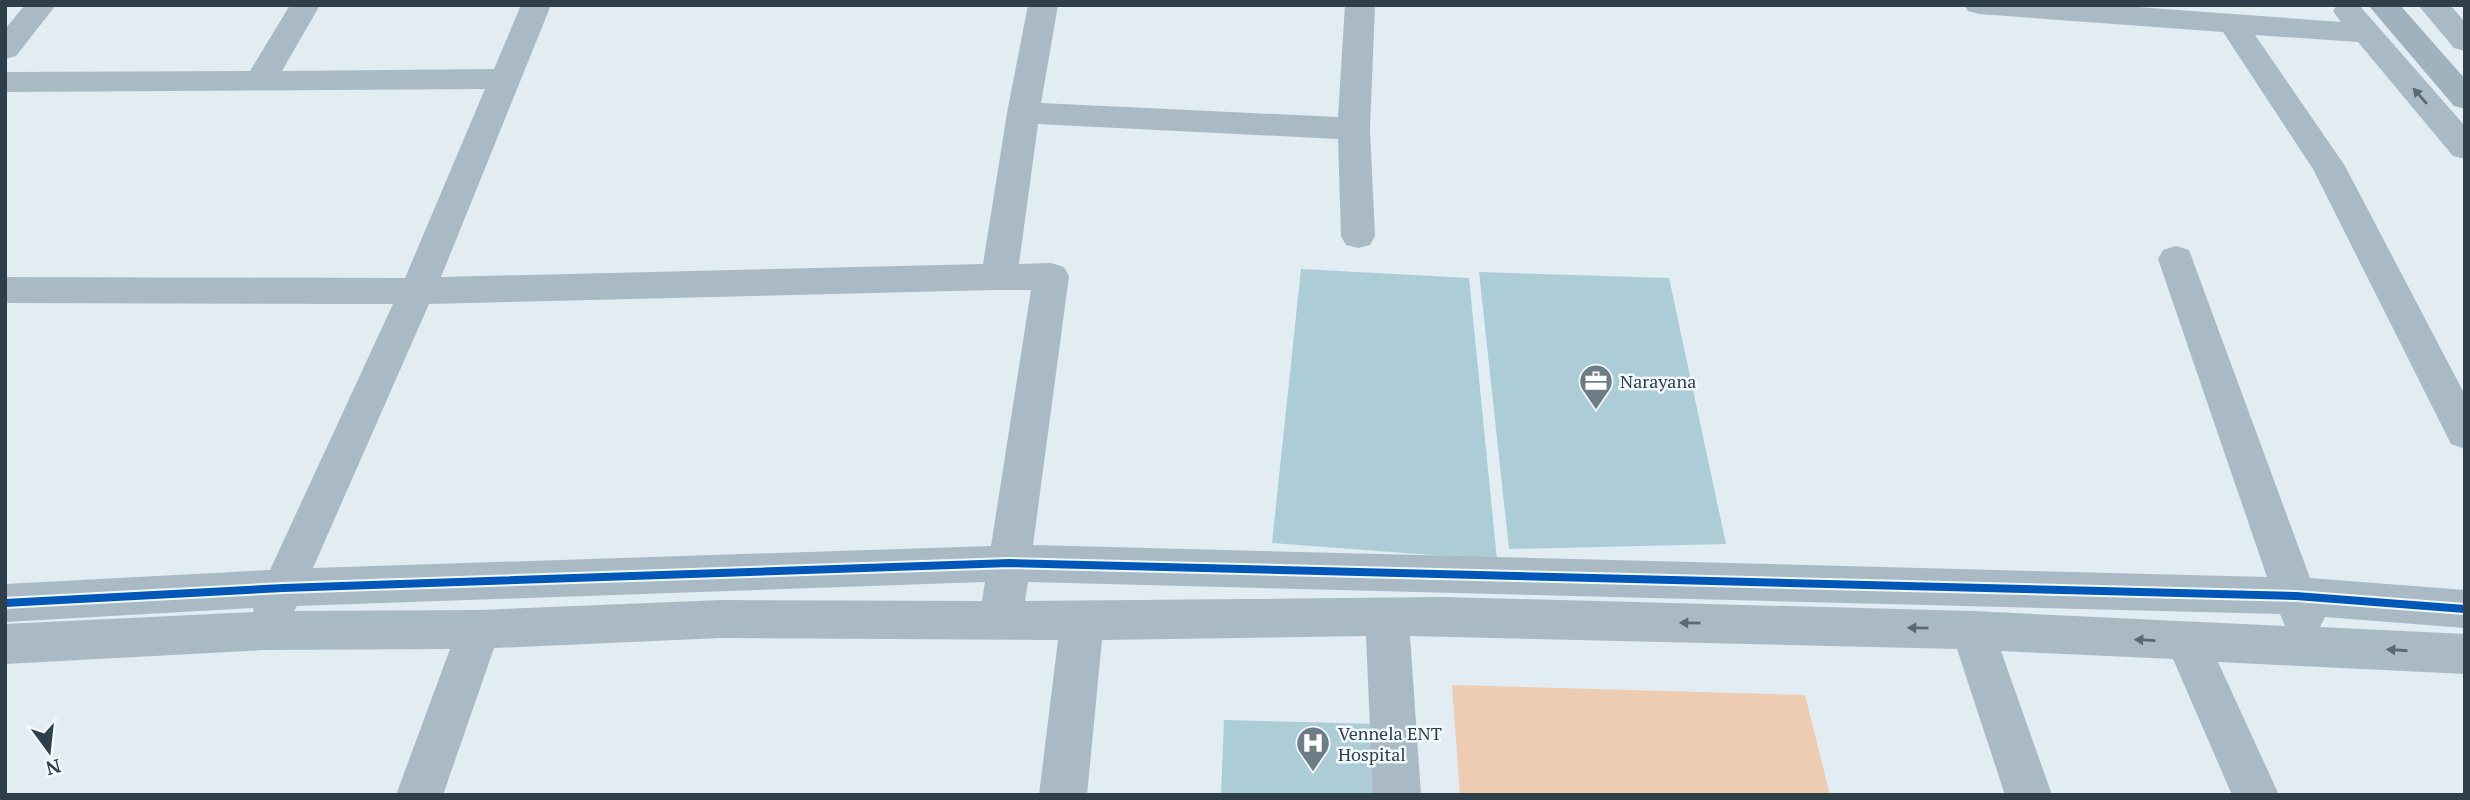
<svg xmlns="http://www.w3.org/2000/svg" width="2470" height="800" font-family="'PT Serif',serif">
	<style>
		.green { fill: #edccb2 }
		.building { fill: #acccd6 }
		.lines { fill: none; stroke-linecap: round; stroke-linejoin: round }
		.minor { fill: #a9bac5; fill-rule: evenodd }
		.major { fill: #9fb2bd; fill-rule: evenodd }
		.cycleway-casing { stroke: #f1f9ff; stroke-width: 12 }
		.cycleway { stroke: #0057b8; stroke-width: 8 }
		.oneway { fill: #596a75 }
		.labels { text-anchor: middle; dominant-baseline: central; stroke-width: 5; stroke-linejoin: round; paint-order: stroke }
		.poi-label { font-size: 18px; fill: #2e3f4a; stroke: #f1f9ff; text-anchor: start }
	</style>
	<rect width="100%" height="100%" fill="#e2ecf3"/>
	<path class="green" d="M1452 685 1805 695 1830 795H1460Z"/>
	<path class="building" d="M1301 269 1469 278 1497 560 1272 543Z
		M1479 272 1669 278 1726 544 1509 549Z
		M1224 720 1380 724 1382 795H1221Z"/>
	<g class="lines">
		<path class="minor" d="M25 5H56L16 56 5 59V29Z
			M290 5H320L282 71 494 69 521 5H551L441 277 983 264 1007 113 1028 5H1058L1041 103 1338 117 1345 5H1375L1370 129 1375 236 1370 245 1358 248 1346 245 1341 236 1338 139 1038 124 1019 264 1051 263 1064 267 1069 276 1033 545 2267 577 2158 259 2163 250 2176 246 2189 250 2310 578 2465 590V628L2325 617 2320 627 2465 634V674L2218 662 2279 795H2232L2173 659 2001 651 2052 795H2005L1957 649 1410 636 1421 795H1373L1366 636 1102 640 1087 795H1039L1058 640 721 638 494 648 443 795H396L450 649 264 650 5 664V624L254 612 253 608 5 622V584L270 570 393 304 5 303V277L405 278 485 89 5 92V72L250 71ZM994 290H1031L991 546 313 568 429 304ZM985 582 982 601 721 600 479 610 294 611 297 606ZM1028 582 2280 614 2285 626 1972 611 1444 597 1025 601Z
			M1964 5H2110L2341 22 2333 11 2337 5H2359L2465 126V159L2453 156 2358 42 2255 35 2345 166 2465 395V449L2451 444 2313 169 2223 32 1979 14 1968 11Z
			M2418 5H2450L2465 22V51L2454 48Z"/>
		<path class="major" d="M2368 5H2400L2465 79V109L2454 106Z"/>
		<g class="cycleway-casing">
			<path id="cycleway" d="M5 603 283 588 1010 563 2296 596 2465 609"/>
		</g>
		<use href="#cycleway" class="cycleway"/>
	</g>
	<defs><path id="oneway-solid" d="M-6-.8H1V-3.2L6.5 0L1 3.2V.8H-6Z" transform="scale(1.75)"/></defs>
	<g class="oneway">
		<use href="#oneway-solid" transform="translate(2420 96) rotate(-131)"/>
		<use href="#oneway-solid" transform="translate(1690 623) rotate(-179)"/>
		<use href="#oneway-solid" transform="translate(1918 628) rotate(-179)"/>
		<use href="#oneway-solid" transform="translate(2145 640) rotate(-177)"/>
		<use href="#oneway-solid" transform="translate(2397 650) rotate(-176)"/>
	</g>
	<defs>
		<g id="office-pin" transform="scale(1.75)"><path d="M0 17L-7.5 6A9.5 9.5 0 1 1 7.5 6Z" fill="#6d7c85" stroke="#f1f9ff"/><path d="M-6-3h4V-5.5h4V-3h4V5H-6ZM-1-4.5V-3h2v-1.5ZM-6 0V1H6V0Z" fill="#fff"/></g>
		<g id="hospital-pin" transform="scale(1.75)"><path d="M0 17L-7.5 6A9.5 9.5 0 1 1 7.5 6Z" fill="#6d7c85" stroke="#f1f9ff"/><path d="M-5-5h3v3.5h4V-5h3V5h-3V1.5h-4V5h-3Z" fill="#fff"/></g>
	</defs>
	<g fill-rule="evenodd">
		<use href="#office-pin" x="1596" y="381"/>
		<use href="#hospital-pin" x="1313" y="743"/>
	</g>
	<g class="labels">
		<g class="poi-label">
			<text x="1620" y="381">Narayana</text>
			<text x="1338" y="733">Vennela ENT<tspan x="1338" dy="21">Hospital</tspan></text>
		</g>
	</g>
	<rect width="2470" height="800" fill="none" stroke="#2e3f4a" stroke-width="14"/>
	<g transform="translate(49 751) rotate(165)" stroke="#f1f9ff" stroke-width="5" paint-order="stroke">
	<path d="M0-5L12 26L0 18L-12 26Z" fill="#2e3f4a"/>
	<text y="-10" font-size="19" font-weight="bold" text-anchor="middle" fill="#2e3f4a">N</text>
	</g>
</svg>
